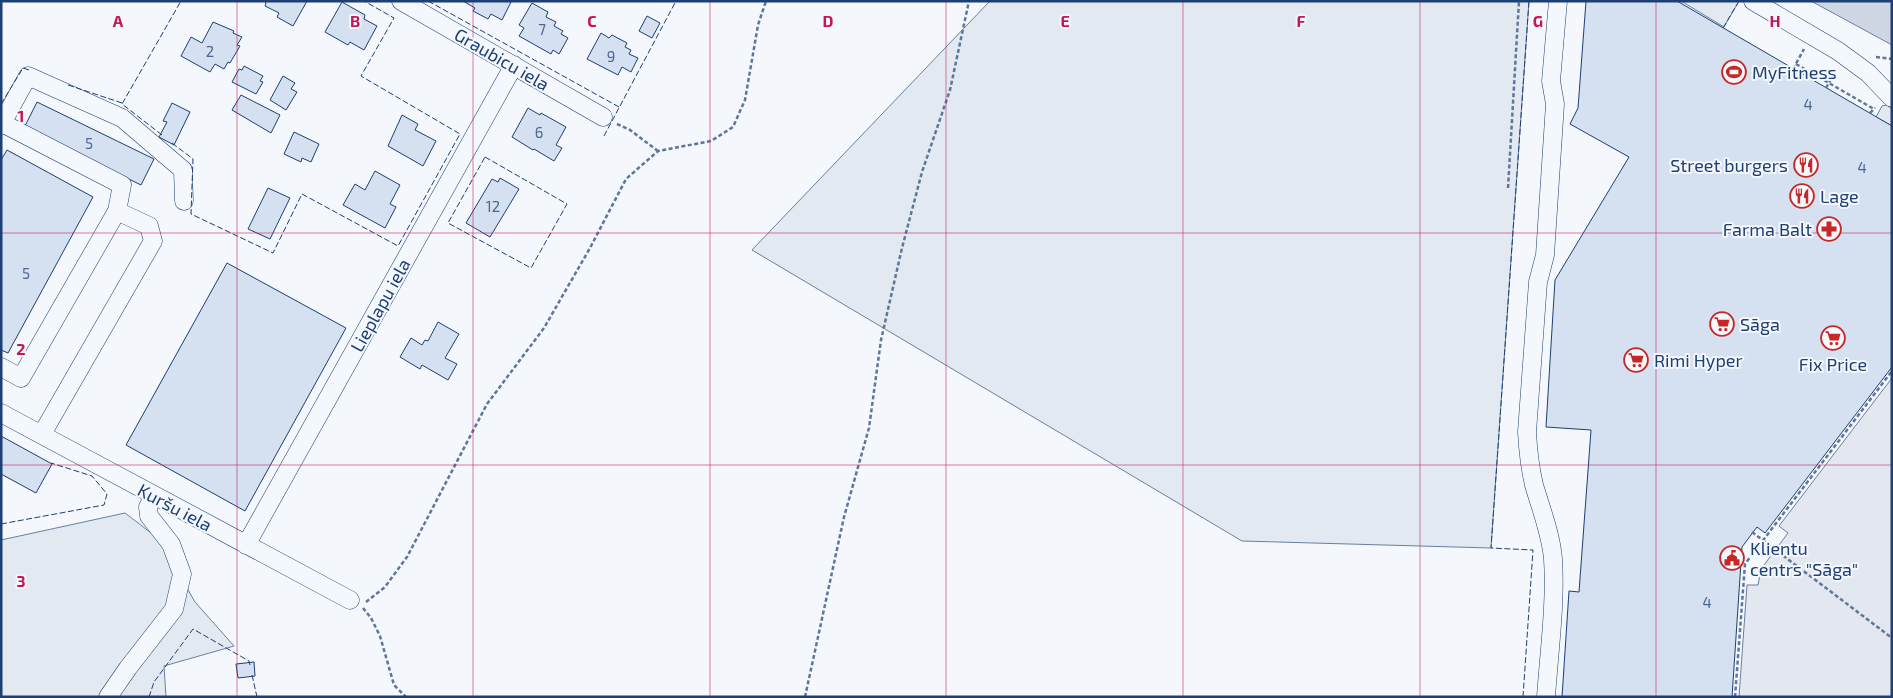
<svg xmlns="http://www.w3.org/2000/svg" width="1893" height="698" font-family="'Exo 2',sans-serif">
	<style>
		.green { fill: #e3e9f0; stroke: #687fa3 }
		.parking { fill: #e3e8f0; stroke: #687fa3 }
		.water { fill: #cfd7e4; stroke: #687fa3 }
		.building { fill: #d5e0f0; stroke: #1d3f73 }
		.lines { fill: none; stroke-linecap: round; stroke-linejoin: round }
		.minor-casing { stroke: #1d3f73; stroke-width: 19 }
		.path { stroke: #5e769c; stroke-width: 2.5; stroke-dasharray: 4 2.5; stroke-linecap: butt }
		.minor { stroke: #f4f7fb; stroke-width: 18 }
		.fence { stroke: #1d3f73; stroke-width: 1; stroke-dasharray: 6 2.5; stroke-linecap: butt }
		.grid { fill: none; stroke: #c2185b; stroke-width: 1; stroke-opacity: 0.55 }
		.labels { text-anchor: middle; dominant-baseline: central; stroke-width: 4; stroke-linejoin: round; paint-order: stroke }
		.number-label { font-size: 15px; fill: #4b6792 }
		.street-label { font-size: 18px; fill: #1d3f73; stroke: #f4f7fb }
		.poi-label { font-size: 18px; fill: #1d3f73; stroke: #f4f7fb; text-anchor: start }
		.grid-label { font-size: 16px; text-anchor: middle; font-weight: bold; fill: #c2185b; stroke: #f4f7fb; stroke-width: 4; stroke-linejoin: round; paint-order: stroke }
	</style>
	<rect width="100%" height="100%" fill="#f4f7fb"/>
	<path class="green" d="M990 1H1529L1491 548 1242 541 752 250Z
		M1681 1H1739L1724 27Z
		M1887 105 1892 109V126L1876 117 1882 106Z
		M125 513 159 539 195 602 234 646 164 666 166 697H1V540Z"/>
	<path class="parking" d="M1892 378V697H1739L1747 585H1758L1761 569 1788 533 1779 526Z"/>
	<path class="water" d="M1811 1H1892V45Z"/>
	<path class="building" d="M264 1H307L293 26 277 17 279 13 265 6 266 3Z
		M463 1H509L511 2 502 20 491 14 488 19 473 11 475 8Z
		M1586 1H1677L1892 126V367L1765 533 1757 527 1742 547 1732 697H1562L1569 591 1579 592 1591 430 1546 427 1555 280 1629 157 1570 124 1578 108Z
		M342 2 365 15 364 19 377 26 364 50 350 42 348 45 325 32Z
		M532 3 548 12 546 17 556 22 554 26 563 31 561 34 568 38 559 54 553 50 551 54 519 36 524 28 519 25Z
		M647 16 660 23 652 38 639 31Z
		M213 22 234 31 233 33 242 37 237 45 240 46 230 63 228 62 224 69 215 64 210 72 181 56 191 37 202 43Z
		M601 33 609 38 612 35 627 43 625 47 631 50 629 54 638 58 631 72 622 67 618 75 587 59Z
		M244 66 263 76 260 81 263 82 256 94 232 82 239 69 242 70Z
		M283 76 295 83 291 89 297 92 286 110 270 100Z
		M241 95 280 115 271 133 232 110Z
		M37 102 154 159 141 185 24 128Z
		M172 103 190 112 174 145 159 137 167 122 163 121Z
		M528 108 540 115 541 113 566 127 556 145 562 148 554 161 534 149 533 150 512 137Z
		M402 115 418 124 415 130 436 141 423 166 388 146Z
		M294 132 319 144 311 162 302 158 301 162 284 154Z
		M7 150 93 197 8 353 1 350V160Z
		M375 171 400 185 390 204 396 207 385 228 343 205 355 184 365 190Z
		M500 178 519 189 490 237 466 223 492 179 498 182Z
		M268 188 290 198 270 239 248 229Z
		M227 263 346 328 245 511 126 445Z
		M438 322 459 334 445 358 457 364 448 380 422 365 420 369 400 357 411 338 422 345 425 340 428 341Z
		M1 436 52 464 36 493 1 474Z
		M254 662 255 676 238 678 236 664Z"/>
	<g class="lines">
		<g class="minor-casing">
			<path id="minor" d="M401 1 603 117
				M1753 1 1838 51 1868 73 1892 98
				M2 123 122 185 117 211
				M1 125 28 76 122 118 183 170 184 201
				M1 367 21 378 117 211 149 226 153 241 42 434
				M1 413 350 600
				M246 545 514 65
				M108 697 128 668 174 609 182 574 171 544 149 516 148 507 154 496
				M1546 697C1549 653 1556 602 1553 559 1551 534 1541 509 1534 485 1530 468 1528 450 1527 432L1538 282 1545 255 1555 104 1551 81 1558 1"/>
		</g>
		<path class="path" d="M1876 57 1892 59
			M1796 64 1874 109
			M1793 69 1804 49
			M1826 88 1836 70
			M1870 113 1875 108
			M617 124 630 130 658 151
			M1508 188 1519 1
			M1752 532 1892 638
			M366 602 385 587 407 557 487 404 544 328 590 248 626 179 658 151 711 141 733 127 745 100 758 25 766 1
			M363 608 371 618 380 636 394 685 406 697
			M805 697 844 517 869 428 881 340 902 248 922 172 950 90 969 1
			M1735 697 1745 564 1892 371"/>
		<use href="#minor" class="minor"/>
		<path class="fence" d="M428 1 619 107
			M1723 28 1739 1
			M68 85 122 103
			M1 104 23 68 29 70
			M162 135 122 104 181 1
			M604 136 676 1
			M172 143 193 159 191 214 273 253 302 194 398 246 460 134 361 76 394 18 364 1
			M485 157 567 204 531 268 448 223Z
			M1 524 104 505 107 494 92 476 51 463
			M252 675 257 697
			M149 697 154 682 193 629 249 661 250 665
			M1523 697 1533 550 1491 548 1529 1"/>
	</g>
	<path class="grid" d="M237 1V697M473 1V697M710 1V697M946 1V697M1183 1V697M1420 1V697M1656 1V697M1 233H1892M1 465H1892"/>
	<defs>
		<g id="stadium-ring" transform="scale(1.25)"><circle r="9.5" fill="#f4f7fb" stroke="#c62828" stroke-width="1.5"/><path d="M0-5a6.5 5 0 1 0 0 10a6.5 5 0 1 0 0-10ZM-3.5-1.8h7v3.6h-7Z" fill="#c62828"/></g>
		<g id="restaurant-ring" transform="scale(1.25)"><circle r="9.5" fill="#f4f7fb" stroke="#c62828" stroke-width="1.5"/><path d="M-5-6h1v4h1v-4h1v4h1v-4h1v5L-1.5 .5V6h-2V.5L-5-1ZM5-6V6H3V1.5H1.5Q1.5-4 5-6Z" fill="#c62828"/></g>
		<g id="pharmacy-ring" transform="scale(1.25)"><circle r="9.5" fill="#f4f7fb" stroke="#c62828" stroke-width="1.5"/><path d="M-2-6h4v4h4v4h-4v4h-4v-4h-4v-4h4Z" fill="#c62828"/></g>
		<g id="supermarket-ring" transform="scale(1.25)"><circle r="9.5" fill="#f4f7fb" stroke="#c62828" stroke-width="1.5"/><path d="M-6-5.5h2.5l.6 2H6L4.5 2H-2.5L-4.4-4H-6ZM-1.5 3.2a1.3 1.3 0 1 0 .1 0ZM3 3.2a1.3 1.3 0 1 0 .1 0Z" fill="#c62828"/></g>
		<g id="civic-ring" transform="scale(1.25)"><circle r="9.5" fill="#f4f7fb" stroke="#c62828" stroke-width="1.5"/><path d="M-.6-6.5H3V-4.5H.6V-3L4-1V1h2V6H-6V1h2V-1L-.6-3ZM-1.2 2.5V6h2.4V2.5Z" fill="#c62828"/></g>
	</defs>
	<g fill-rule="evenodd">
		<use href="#stadium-ring" x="1734" y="72"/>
		<use href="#restaurant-ring" x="1806" y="165"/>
		<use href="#restaurant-ring" x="1802" y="196"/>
		<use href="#pharmacy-ring" x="1829" y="229"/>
		<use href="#supermarket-ring" x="1722" y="324"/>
		<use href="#supermarket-ring" x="1833" y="338"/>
		<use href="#supermarket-ring" x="1636" y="360"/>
		<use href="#civic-ring" x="1732" y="558"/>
	</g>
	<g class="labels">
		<g class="number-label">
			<text x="542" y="29">7</text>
			<text x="210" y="51">2</text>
			<text x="611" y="56">9</text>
			<text x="1808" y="104">4</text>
			<text x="539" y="132">6</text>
			<text x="89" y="143">5</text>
			<text x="1862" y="167">4</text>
			<text x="493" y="206">12</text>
			<text x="26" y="273">5</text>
			<text x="1707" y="602">4</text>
		</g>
		<g class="street-label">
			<text transform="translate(502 59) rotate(30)">Graubicu iela</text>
			<text transform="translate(380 305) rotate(-61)">Lieplapu iela</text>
			<text transform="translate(175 507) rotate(28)">Kuršu iela</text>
		</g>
		<g class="poi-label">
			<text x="1752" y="72">MyFitness</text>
			<text x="1788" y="165" text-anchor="end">Street burgers</text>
			<text x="1820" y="196">Lage</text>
			<text x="1812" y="229" text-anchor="end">Farma Balt</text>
			<text x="1740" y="324">Sāga</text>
			<text x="1654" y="360">Rimi Hyper</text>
			<text x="1833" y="364" text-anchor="middle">Fix Price</text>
			<text x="1750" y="548">Klientu<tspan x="1750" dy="21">centrs "Sāga"</tspan></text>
		</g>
	</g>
	<g class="grid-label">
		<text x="118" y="27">A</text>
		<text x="355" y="27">B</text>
		<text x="592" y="27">C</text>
		<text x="828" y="27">D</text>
		<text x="1065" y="27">E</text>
		<text x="1301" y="27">F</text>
		<text x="1538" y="27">G</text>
		<text x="1775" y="27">H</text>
		<text x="21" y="122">1</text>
		<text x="21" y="355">2</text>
		<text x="21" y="587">3</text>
	</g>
	<rect width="1893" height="698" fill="none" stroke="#1d3f73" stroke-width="5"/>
</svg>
